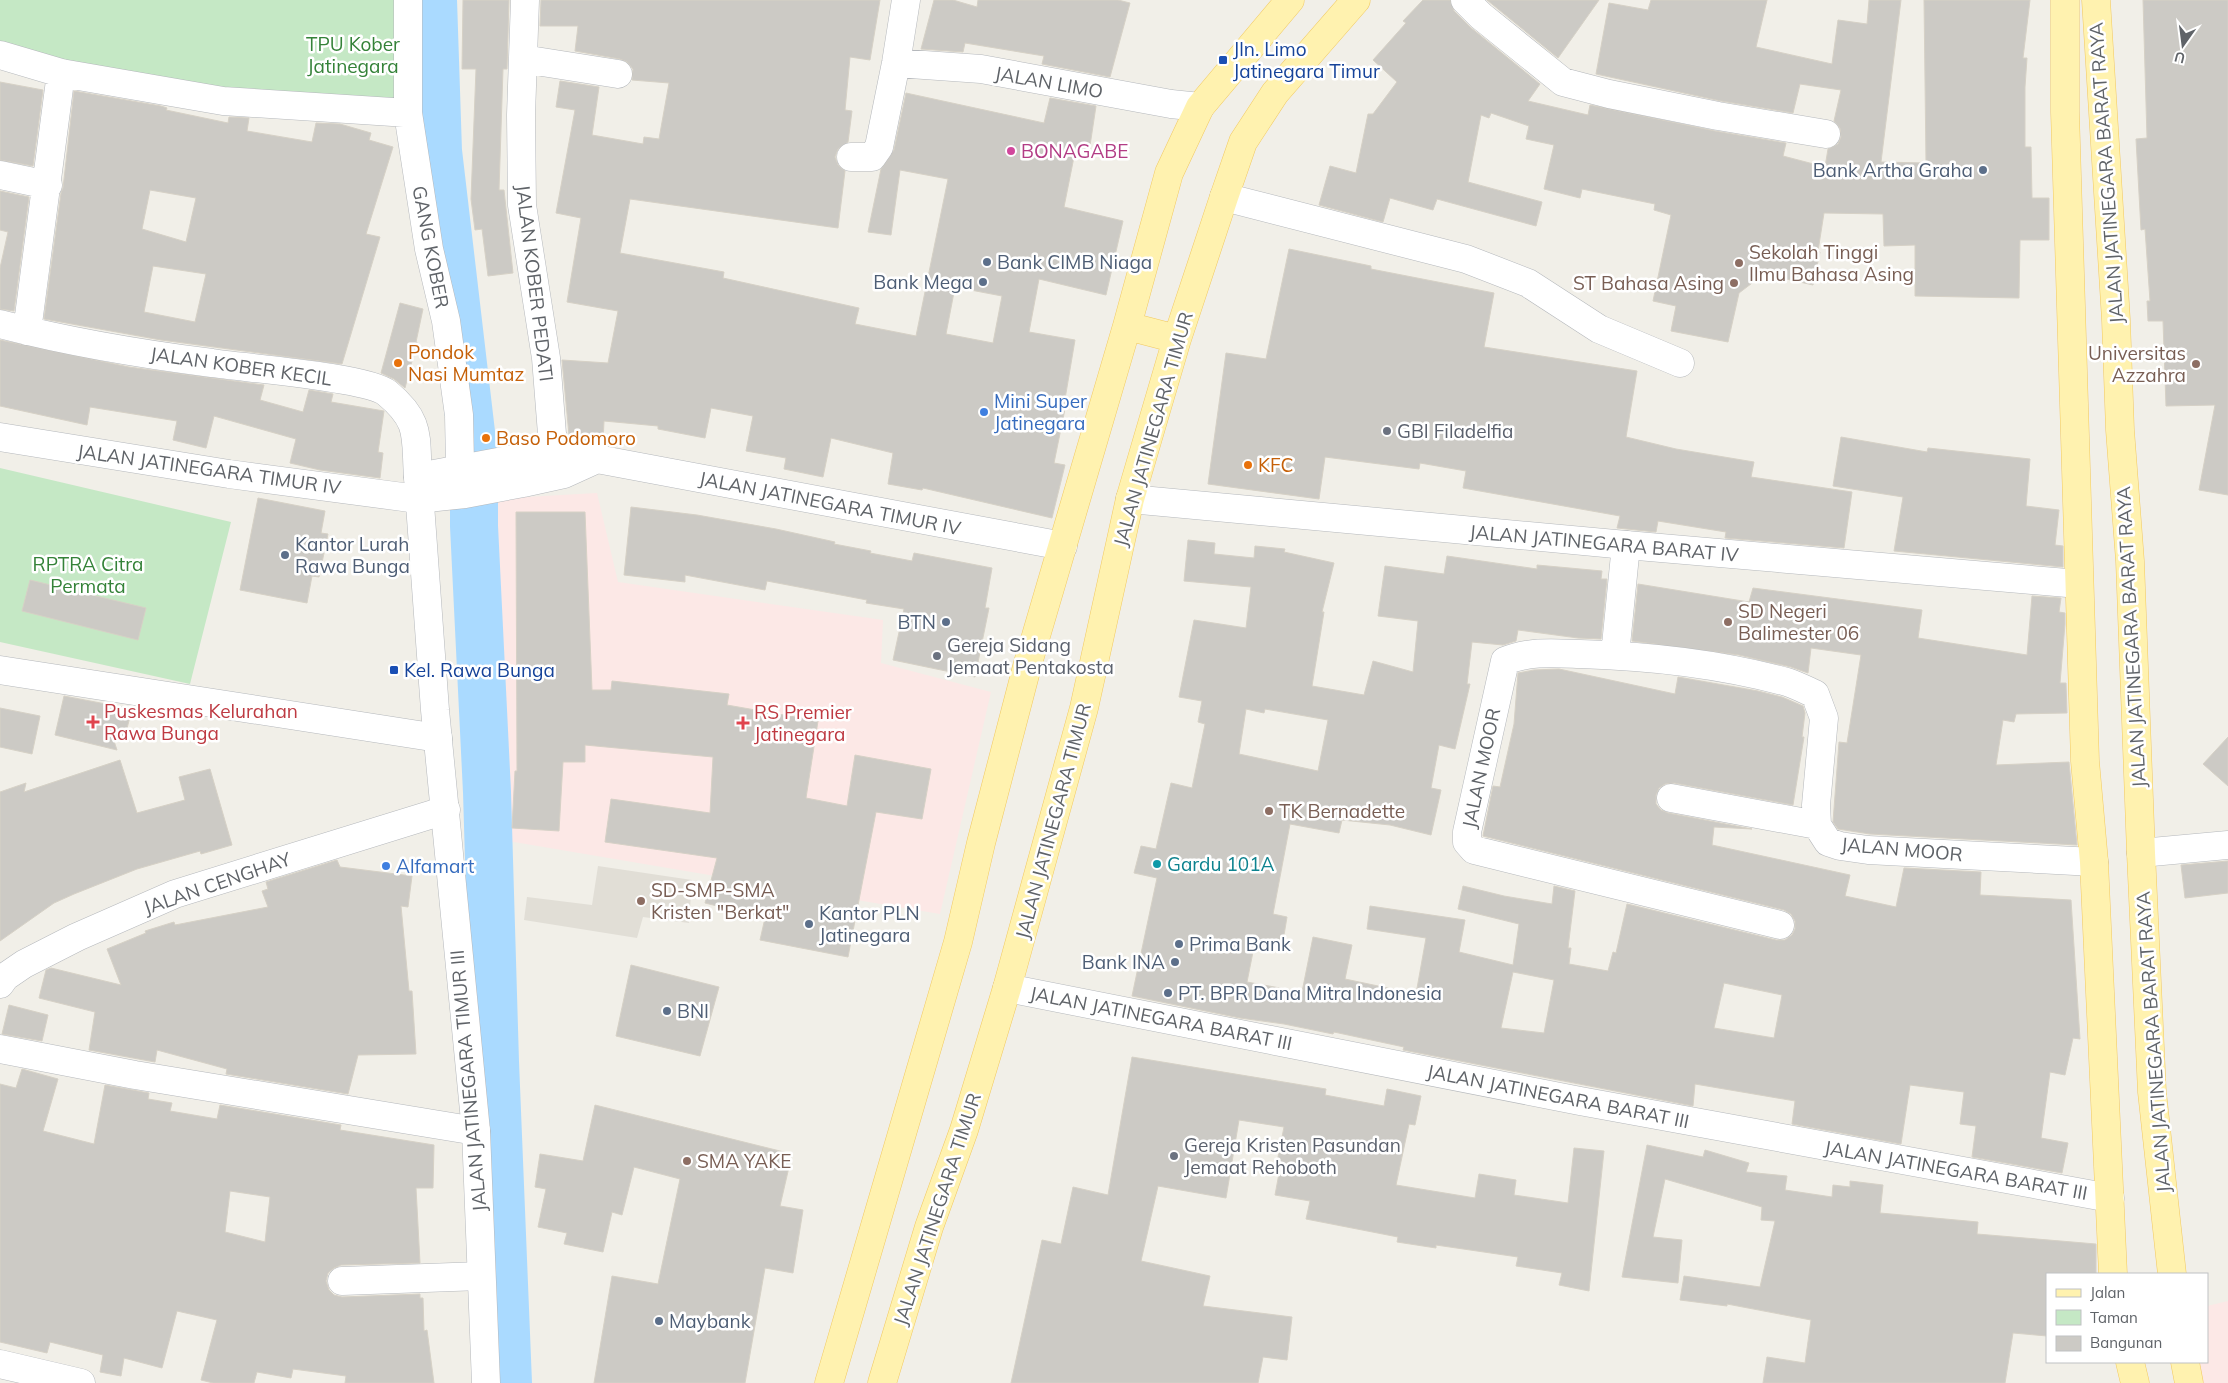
<svg xmlns="http://www.w3.org/2000/svg" width="2228" height="1383" font-family="Mulish,sans-serif">
	<style>
		.education { fill: #e1ded6 }
		.medical { fill: #fce8e6 }
		.green { fill: #c5e8c5 }
		.lines { fill: none; stroke-linecap: round; stroke-linejoin: round }
		.river { stroke: #aadaff; stroke-width: 48 }
		.building { fill: #cccac5; stroke: #d6d1c6; fill-rule: evenodd }
		.minor-casing { stroke: #b5b8bc; stroke-width: 29 }
		.tertiary-casing { stroke: #b5b8bc; stroke-width: 29 }
		.primary-casing { stroke: #f2c960; stroke-width: 29 }
		.minor { stroke: #fff; stroke-width: 28 }
		.tertiary { stroke: #fff; stroke-width: 28 }
		.primary { stroke: #fff2af; stroke-width: 28 }
		.transit-dot { fill: #1a4fb4; stroke: #fff; stroke-width: 2 }
		.hotel-dot { fill: #d1479c; stroke: #fff; stroke-width: 2 }
		.service-dot { fill: #5c6f8a; stroke: #fff; stroke-width: 2 }
		.education-dot { fill: #8d6e63; stroke: #fff; stroke-width: 2 }
		.food-dot { fill: #e8710a; stroke: #fff; stroke-width: 2 }
		.shop-dot { fill: #3f7fe0; stroke: #fff; stroke-width: 2 }
		.worship-dot { fill: #6b7280; stroke: #fff; stroke-width: 2 }
		.health-dot { fill: #e0444e; stroke: #fff; stroke-width: 2 }
		.culture-dot { fill: #0f9aa8; stroke: #fff; stroke-width: 2 }
		.labels { text-anchor: middle; dominant-baseline: central; stroke-width: 5; stroke-linejoin: round; paint-order: stroke }
		.park-label { font-size: 19px; fill: #348238; stroke: #fff }
		.transit-label { font-size: 19px; fill: #164399; stroke: #fff; text-anchor: start }
		.street-label { font-size: 19px; fill: #5f6368; stroke: #fff }
		.hotel-label { font-size: 19px; fill: #b23c85; stroke: #fff; text-anchor: start }
		.service-label { font-size: 19px; fill: #4e5e75; stroke: #fff; text-anchor: start }
		.education-label { font-size: 19px; fill: #785e54; stroke: #fff; text-anchor: start }
		.food-label { font-size: 19px; fill: #c56008; stroke: #fff; text-anchor: start }
		.shop-label { font-size: 19px; fill: #366cbe; stroke: #fff; text-anchor: start }
		.worship-label { font-size: 19px; fill: #5b616d; stroke: #fff; text-anchor: start }
		.health-label { font-size: 19px; fill: #be3a42; stroke: #fff; text-anchor: start }
		.culture-label { font-size: 19px; fill: #0d838f; stroke: #fff; text-anchor: start }
	</style>
	<rect width="100%" height="100%" fill="#f1efe8"/>
	<path class="education" d="M598 866 692 880 689 923 643 917 637 938 524 920 527 897 592 905Z"/>
	<path class="medical" d="M597 493 618 582 883 620 881 663 991 692 940 914 502 840 503 754 491 499Z
		M2228 1301V1383H2191L2187 1362H2207V1306Z"/>
	<path class="green" d="M0 0H409L408 113 223 101 0 55Z
		M0 468 231 522 190 684 0 642Z"/>
	<g class="lines">
		<path class="river" d="M433 0 438 151 474 458V526L487 792 495 1062 508 1383"/>
	</g>
	<path class="building" d="M463 0H509L507 69H503L499 190H504L513 273 488 276 482 229 475 230 471 199 476 69H462Z
		M541 0H880L870 60 850 57 845 110 852 111 848 142 838 149 835 157 838 165 845 171 838 228 630 199 620 253 724 272 723 278 859 308 855 324 916 336 948 179 900 170 891 235 868 232 881 169 894 150 906 93 1044 123 1050 98 1096 106 1088 159 1074 157 1064 207 1123 221 1106 295 1039 279 1029 332 1075 340 1065 399H1067L1054 463 1065 465 1052 518 923 488 922 490 888 484 893 453 831 438 823 477 784 469 786 458 746 451 753 416 711 408 705 438 658 429V426L604 421 603 442 590 441 569 435 562 360 608 363 618 311 567 302 581 218 556 213 575 110 556 107 560 81 599 87 592 135 643 144 644 137 659 139 669 83 632 80 633 69 627 62 620 59 575 51 578 26H540ZM955 287 1002 296 993 343 946 334Z
		M934 0H953L977 7 978 0H1118L1130 3 1110 77 1042 64 1044 56 965 43 963 52 921 49Z
		M1423 0H1450L1454 11 1470 27 1540 84 1528 101 1588 115 1590 105 1715 131 1786 143 1783 156 1825 167 1828 149 1838 144 1841 137 1840 128 1834 121 1841 90 1800 84 1793 113 1721 101 1596 74 1609 3 1648 10 1651 0H1767L1756 47 1832 64 1838 20 1867 24 1869 0H1901L1881 162 1926 163 1924 0H2030L2023 58H2027L2025 87V147H2031L2032 198H2049V240H2020L2019 298 1915 296V245L1884 246 1883 214 1824 213 1818 251 1820 252 1813 285 1764 274 1739 293 1728 342 1671 331 1676 306 1653 301 1671 215 1654 210 1655 204 1582 189 1580 198 1544 189 1554 145 1526 139 1529 126 1491 113 1489 118 1481 115 1468 182 1542 202 1536 226 1437 199 1433 210 1390 198 1383 222 1319 205 1330 166 1356 173 1368 114H1373L1397 82 1373 60 1406 23 1403 21Z
		M1487 0H1599L1558 58Z
		M2143 0H2228V495L2199 490 2215 405 2166 406 2163 321H2148L2147 301H2150L2145 229 2141 230 2136 139 2147 138Z
		M0 82 43 90 33 166 0 160Z
		M74 91 161 106 167 108 166 110 228 123 229 117 249 118 247 131 312 142 316 123 340 124 371 133 369 140 393 147 366 234 380 237 342 364 161 340 44 319 61 193 63 188ZM150 190 196 198 186 242 142 229ZM153 266 206 274 195 322 144 312Z
		M0 191 29 197 14 311 0 309V268L8 232 0 230Z
		M1289 249 1371 266V269L1494 293 1484 347 1637 371 1626 437 1676 449 1754 462 1751 477 1852 492 1844 548 1725 538 1726 532 1658 521 1656 532 1617 528 1620 516 1463 488 1466 471 1420 463 1419 469 1325 457 1319 499 1208 484 1226 353 1266 359Z
		M400 303 423 309 416 342H417L405 388 394 379 381 373Z
		M0 340 129 367 264 385 260 400 303 412 309 390 333 394 331 402 384 411 378 452 383 453 380 478 320 470 290 463 296 439 214 416 206 448 173 440 177 421 90 407 87 425 0 406Z
		M1841 437 1927 452 1928 448 2030 459 2026 506 2059 510 2055 545 2063 546V567L1894 551 1903 497 1833 486Z
		M258 498 325 511 321 533 328 534 319 577 312 576 307 603 240 590Z
		M631 507 697 515 776 529 835 542 834 544 871 551 870 553 912 561 914 553 992 568 985 608H989L975 677 893 660 904 609 866 603 867 600 767 581 765 590 685 575V582L624 575Z
		M516 512H585L592 690H611L612 681 729 694 727 705 818 721 806 798 847 806 855 755 931 769 922 819 876 812 848 957 760 940 765 918 705 903 717 858 605 842 611 799 710 813 713 757 585 745V762H563L559 831 512 828 515 771H517Z
		M1188 540 1215 543 1214 554 1254 558 1255 546 1285 549 1284 552 1334 563 1322 612H1324L1312 686 1364 695 1373 661 1413 672 1418 621 1378 616 1385 566 1444 574 1447 556 1537 569V565L1602 571 1601 579H1607L1601 639 1578 638 1518 630 1516 641 1503 645 1472 642 1467 684H1470L1455 749 1439 745 1431 788 1441 790 1431 835 1390 825 1342 820 1339 833 1290 824 1273 914 1287 917 1282 947 1255 942 1247 982 1302 992 1313 937 1352 945 1345 979 1416 994 1426 938 1367 929 1370 906 1465 920 1459 952 1513 965 1519 924 1458 909 1463 886 1504 896 1552 904 1554 886 1575 891 1568 948H1571L1569 964 1608 971 1613 952 1616 953 1627 904 1776 940H1785L1792 935 1795 929V921L1791 914 1784 910 1483 836 1493 786 1500 787 1514 724 1518 673 1534 670 1559 669 1675 694 1678 677 1758 691 1782 697 1803 706 1805 713 1802 737H1804L1793 805 1674 783 1665 784 1659 788 1656 795V804L1661 810 1668 813 1752 829 1714 827 1712 845 1850 875 1845 896 1896 907 1904 868 1981 872 1980 895 2071 900 2080 1039 2073 1038 2065 1075 2050 1072 2041 1138 2068 1143 2062 1173 1972 1157 1976 1126 1960 1124 1964 1092 1910 1085 1901 1144 1792 1124 1795 1101 1695 1084 1693 1106 1403 1050 1404 1047 1334 1032 1333 1034 1284 1024 1240 1018 1132 996 1157 878 1134 873 1141 846 1156 849 1171 783 1192 788 1205 724 1198 722 1202 701 1179 697 1194 620 1246 628 1251 587 1184 581ZM1246 709 1264 713 1265 709 1328 720 1318 771 1239 754ZM1513 972 1554 980 1544 1033 1501 1028ZM1724 983 1782 995 1774 1038 1714 1028Z
		M30 580 146 608 138 640 22 611Z
		M1638 584 1749 602 1753 588 1922 610 1918 638 2027 655 2032 596 2061 598 2059 612 2065 613V624L2060 683H2066L2067 713 2016 714 2014 722 2003 720 1996 765 2069 762 2077 845 1870 834 1838 829 1833 822 1839 742 1847 743 1861 655 1811 648 1808 673 1791 667 1739 655 1632 641Z
		M64 696 132 709 124 740 113 738 117 750 55 735Z
		M0 708 40 716 32 754 0 747Z
		M2228 737V786L2203 764Z
		M120 760 137 813 185 800 179 777 210 769 232 845 201 854 200 851 137 869 74 894 54 903 0 941V792L26 783 24 792Z
		M337 860 340 867 412 876 408 907 401 906 409 991H412L416 1054 358 1055 348 1094 226 1074 227 1069 157 1050 155 1062 89 1050 95 1012 39 998 46 970 51 968 121 985 107 949 146 933 145 931 174 922 175 925 268 907 262 891 268 889 266 882Z
		M2228 861V893L2185 898 2181 865Z
		M631 965 719 987 700 1056 616 1036Z
		M9 1005 48 1015 42 1041 2 1034Z
		M1132 1057 1326 1089 1325 1095 1384 1106 1387 1089 1421 1096 1415 1125 1409 1124 1396 1185 1475 1198 1479 1174 1516 1180 1514 1195 1568 1203 1574 1148 1604 1151 1589 1291 1559 1285 1562 1273 1516 1266 1518 1257 1436 1245V1248L1397 1242 1398 1237 1306 1219 1310 1201 1275 1195 1280 1168 1276 1167 1284 1127 1239 1120 1226 1198 1158 1186 1141 1261 1210 1276 1203 1306 1292 1317 1287 1360 1263 1357 1258 1383H1011L1042 1240 1061 1244 1073 1187 1108 1195Z
		M22 1069 58 1079 43 1131 94 1144 105 1085 149 1093 148 1099 172 1103 170 1111 217 1119 220 1105 341 1125 340 1130 434 1145 433 1188H416L420 1263 341 1265 334 1268 328 1273 326 1281 329 1290 334 1295 342 1297 420 1294V1298H423L424 1331 427 1330 434 1383H345L346 1376 293 1369 291 1378 257 1372 254 1383H213L201 1380 217 1320 177 1311 162 1368 124 1358 121 1376 100 1372 103 1355 50 1342 47 1353 0 1342V1084L16 1088ZM230 1191 270 1197 265 1242 225 1232Z
		M595 1105 792 1154 780 1206 803 1210 793 1273 765 1268 745 1383H594L612 1276 658 1284 680 1179 634 1167 622 1215 612 1212 603 1252 564 1244 567 1233 538 1227 546 1189 535 1187 540 1154 583 1161Z
		M1647 1145 1703 1157 1705 1150 1749 1163 1746 1172 1787 1176 1785 1190 1832 1197 1833 1185 1850 1187V1181L1883 1185 1880 1213 1978 1222 1977 1234 2096 1244V1274H2047V1336L2013 1333 2005 1383H1763L1767 1357 1805 1363 1811 1320 1727 1304V1306L1680 1300 1684 1276 1760 1287 1775 1221 1761 1220 1762 1207 1665 1179 1653 1237 1682 1240 1678 1283 1622 1277Z"/>
	<g class="lines">
		<g class="minor-casing">
			<path id="minor" d="M408 0V113L429 249 446 321 459 415 460 464 464 491
				M525 0 521 115 522 205 546 358 552 434 563 470
				M1465 0 1481 16 1563 82 1609 94 1718 116 1826 134
				M0 55 61 73 223 101 408 113
				M523 59 618 74
				M896 63 981 69 1171 104 1200 107
				M851 157H872L879 147 896 63 906 0
				M0 175 48 185
				M1224 197 1466 259 1528 283 1599 329 1680 363
				M0 324C69 342 141 354 212 363 244 368 367 377 387 393 422 422 415 437 418 477
				M27 331 61 73
				M0 437 229 474 418 499
				M1615 655 1626 545
				M0 670 438 738
				M1671 798 1817 825
				M2141 853 2228 845
				M1780 925 1474 850 1467 842V832L1505 661C1529 651 1553 653 1580 654 1648 656 1720 664 1787 682 1796 685 1806 690 1815 694L1824 718 1816 805 1817 825 1828 842 1840 846 1868 850 2094 862
				M0 984 5 977 24 964 77 937 175 894 446 810
				M0 1049 135 1075 476 1131
				M342 1281 481 1276
				M0 1364 81 1383"/>
		</g>
		<g class="tertiary-casing">
			<path id="tertiary" d="M418 499 465 494 523 483 564 474 597 459
				M1130 499 1626 545 2079 584
				M1007 988 1580 1101 2110 1198
				M486 1383 476 1131 435 710 418 477 520 458 556 448 597 459 1063 546"/>
		</g>
		<g class="primary-casing">
			<path id="primary" d="M2065 0V112L2085 761 2094 862 2113 1274
				M2096 0 2116 320 2120 430 2130 561 2141 853 2152 1092 2172 1274
				M1127 326 1177 339
				M2130 1362 2135 1383
				M2185 1362 2189 1383
				M829 1383 958 942 981 843 1028 663 1127 326 1169 173 1200 107 1290 0
				M882 1383 929 1227 964 1130 1007 988 1084 708 1130 499 1177 339 1224 197 1243 142 1275 93 1356 0"/>
		</g>
		<use href="#minor" class="minor"/>
		<use href="#tertiary" class="tertiary"/>
		<use href="#primary" class="primary"/>
	</g>
	<g class="transit-dot">
		<rect x="1218" y="55" width="10" height="10" rx="2.5"/>
		<rect x="389" y="665" width="10" height="10" rx="2.5"/>
	</g>
	<circle class="hotel-dot" cx="1011" cy="151" r="5"/>
	<g class="service-dot">
		<circle cx="1983" cy="170" r="5"/>
		<circle cx="987" cy="262" r="5"/>
		<circle cx="983" cy="282" r="5"/>
		<circle cx="285" cy="555" r="5"/>
		<circle cx="946" cy="622" r="5"/>
		<circle cx="809" cy="924" r="5"/>
		<circle cx="1179" cy="944" r="5"/>
		<circle cx="1175" cy="962" r="5"/>
		<circle cx="1168" cy="993" r="5"/>
		<circle cx="667" cy="1011" r="5"/>
		<circle cx="659" cy="1321" r="5"/>
	</g>
	<g class="education-dot">
		<circle cx="1739" cy="263" r="5"/>
		<circle cx="1734" cy="283" r="5"/>
		<circle cx="2196" cy="364" r="5"/>
		<circle cx="1728" cy="622" r="5"/>
		<circle cx="1269" cy="811" r="5"/>
		<circle cx="641" cy="901" r="5"/>
		<circle cx="687" cy="1161" r="5"/>
	</g>
	<g class="food-dot">
		<circle cx="398" cy="363" r="5"/>
		<circle cx="486" cy="438" r="5"/>
		<circle cx="1248" cy="465" r="5"/>
	</g>
	<g class="shop-dot">
		<circle cx="984" cy="412" r="5"/>
		<circle cx="386" cy="866" r="5"/>
	</g>
	<g class="worship-dot">
		<circle cx="1387" cy="431" r="5"/>
		<circle cx="937" cy="656" r="5"/>
		<circle cx="1174" cy="1156" r="5"/>
	</g>
	<g class="health-dot">
		<path d="M90.5 714.5h5v5h5v5h-5v5h-5v-5h-5v-5h5z"/>
		<path d="M740.5 715.5h5v5h5v5h-5v5h-5v-5h-5v-5h5z"/>
	</g>
	<circle class="culture-dot" cx="1157" cy="864" r="5"/>
	<g class="labels">
		<g class="park-label">
			<text x="353" y="44">TPU Kober<tspan x="353" dy="22">Jatinegara</tspan></text>
			<text x="88" y="564">RPTRA Citra<tspan x="88" dy="22">Permata</tspan></text>
		</g>
		<g class="transit-label">
			<text x="1233" y="49">Jln. Limo<tspan x="1233" dy="22">Jatinegara Timur</tspan></text>
			<text x="404" y="670">Kel. Rawa Bunga</text>
		</g>
		<g class="street-label">
			<text transform="translate(1049 82) rotate(10)">JALAN LIMO</text>
			<text transform="translate(2106 173) rotate(-94)">JALAN JATINEGARA BARAT RAYA</text>
			<text transform="translate(431 247) rotate(79)">GANG KOBER</text>
			<text transform="translate(535 283) rotate(83)">JALAN KOBER PEDATI</text>
			<text transform="translate(241 366) rotate(8)">JALAN KOBER KECIL</text>
			<text transform="translate(1153 429) rotate(-74)">JALAN JATINEGARA TIMUR</text>
			<text transform="translate(209 469) rotate(8)">JALAN JATINEGARA TIMUR IV</text>
			<text transform="translate(830 503) rotate(11)">JALAN JATINEGARA TIMUR IV</text>
			<text transform="translate(1604 543) rotate(5)">JALAN JATINEGARA BARAT IV</text>
			<text transform="translate(2131 637) rotate(-93)">JALAN JATINEGARA BARAT RAYA</text>
			<text transform="translate(1481 768) rotate(-78)">JALAN MOOR</text>
			<text transform="translate(1053 821) rotate(-75)">JALAN JATINEGARA TIMUR</text>
			<text transform="translate(1902 849) rotate(5)">JALAN MOOR</text>
			<text transform="translate(217 883) rotate(-19)">JALAN CENGHAY</text>
			<text transform="translate(1161 1018) rotate(11)">JALAN JATINEGARA BARAT III</text>
			<text transform="translate(2153 1042) rotate(-94)">JALAN JATINEGARA BARAT RAYA</text>
			<text transform="translate(468 1081) rotate(-95)">JALAN JATINEGARA TIMUR III</text>
			<text transform="translate(1558 1096) rotate(11)">JALAN JATINEGARA BARAT III</text>
			<text transform="translate(1956 1170) rotate(10)">JALAN JATINEGARA BARAT III</text>
			<text transform="translate(937 1209) rotate(-72)">JALAN JATINEGARA TIMUR</text>
		</g>
		<g class="hotel-label">
			<text x="1021" y="151">BONAGABE</text>
		</g>
		<g class="service-label">
			<text x="1973" y="170" text-anchor="end">Bank Artha Graha</text>
			<text x="997" y="262">Bank CIMB Niaga</text>
			<text x="973" y="282" text-anchor="end">Bank Mega</text>
			<text x="295" y="544">Kantor Lurah<tspan x="295" dy="22">Rawa Bunga</tspan></text>
			<text x="936" y="622" text-anchor="end">BTN</text>
			<text x="819" y="913">Kantor PLN<tspan x="819" dy="22">Jatinegara</tspan></text>
			<text x="1189" y="944">Prima Bank</text>
			<text x="1165" y="962" text-anchor="end">Bank INA</text>
			<text x="1178" y="993">PT. BPR Dana Mitra Indonesia</text>
			<text x="677" y="1011">BNI</text>
			<text x="669" y="1321">Maybank</text>
		</g>
		<g class="education-label">
			<text x="1749" y="252">Sekolah Tinggi<tspan x="1749" dy="22">Ilmu Bahasa Asing</tspan></text>
			<text x="1724" y="283" text-anchor="end">ST Bahasa Asing</text>
			<text x="2186" y="353" text-anchor="end">Universitas<tspan x="2186" dy="22">Azzahra</tspan></text>
			<text x="1738" y="611">SD Negeri<tspan x="1738" dy="22">Balimester 06</tspan></text>
			<text x="1279" y="811">TK Bernadette</text>
			<text x="651" y="890">SD-SMP-SMA<tspan x="651" dy="22">Kristen "Berkat"</tspan></text>
			<text x="697" y="1161">SMA YAKE</text>
		</g>
		<g class="food-label">
			<text x="408" y="352">Pondok<tspan x="408" dy="22">Nasi Mumtaz</tspan></text>
			<text x="496" y="438">Baso Podomoro</text>
			<text x="1258" y="465">KFC</text>
		</g>
		<g class="shop-label">
			<text x="994" y="401">Mini Super<tspan x="994" dy="22">Jatinegara</tspan></text>
			<text x="396" y="866">Alfamart</text>
		</g>
		<g class="worship-label">
			<text x="1397" y="431">GBI Filadelfia</text>
			<text x="947" y="645">Gereja Sidang<tspan x="947" dy="22">Jemaat Pentakosta</tspan></text>
			<text x="1184" y="1145">Gereja Kristen Pasundan<tspan x="1184" dy="22">Jemaat Rehoboth</tspan></text>
		</g>
		<g class="health-label">
			<text x="104" y="711">Puskesmas Kelurahan<tspan x="104" dy="22">Rawa Bunga</tspan></text>
			<text x="754" y="712">RS Premier<tspan x="754" dy="22">Jatinegara</tspan></text>
		</g>
		<g class="culture-label">
			<text x="1167" y="864">Gardu 101A</text>
		</g>
	</g>
	<rect x="2046" y="1273" width="162" height="90" fill="#ffffff" stroke="#bfc1c3"/>
	<rect x="2056" y="1289" width="25" height="8" fill="#fff2af" stroke="#bfc1c3"/>
	<text x="2090" y="1298" font-size="15" fill="#5f6368">Jalan</text>
	<rect x="2056" y="1310" width="25" height="15" fill="#c5e8c5" stroke="#bfc1c3"/>
	<text x="2090" y="1323" font-size="15" fill="#5f6368">Taman</text>
	<rect x="2056" y="1336" width="25" height="15" fill="#cccac5" stroke="#bfc1c3"/>
	<text x="2090" y="1348" font-size="15" fill="#5f6368">Bangunan</text>
	<g transform="translate(2183 45) rotate(194)" stroke="#ffffff" stroke-width="4" paint-order="stroke">
	<path d="M0-4L9 19L0 12L-9 19Z" fill="#5f6368"/>
	<text y="-8" font-size="14" font-weight="bold" text-anchor="middle" fill="#5f6368">U</text>
	</g>
</svg>
